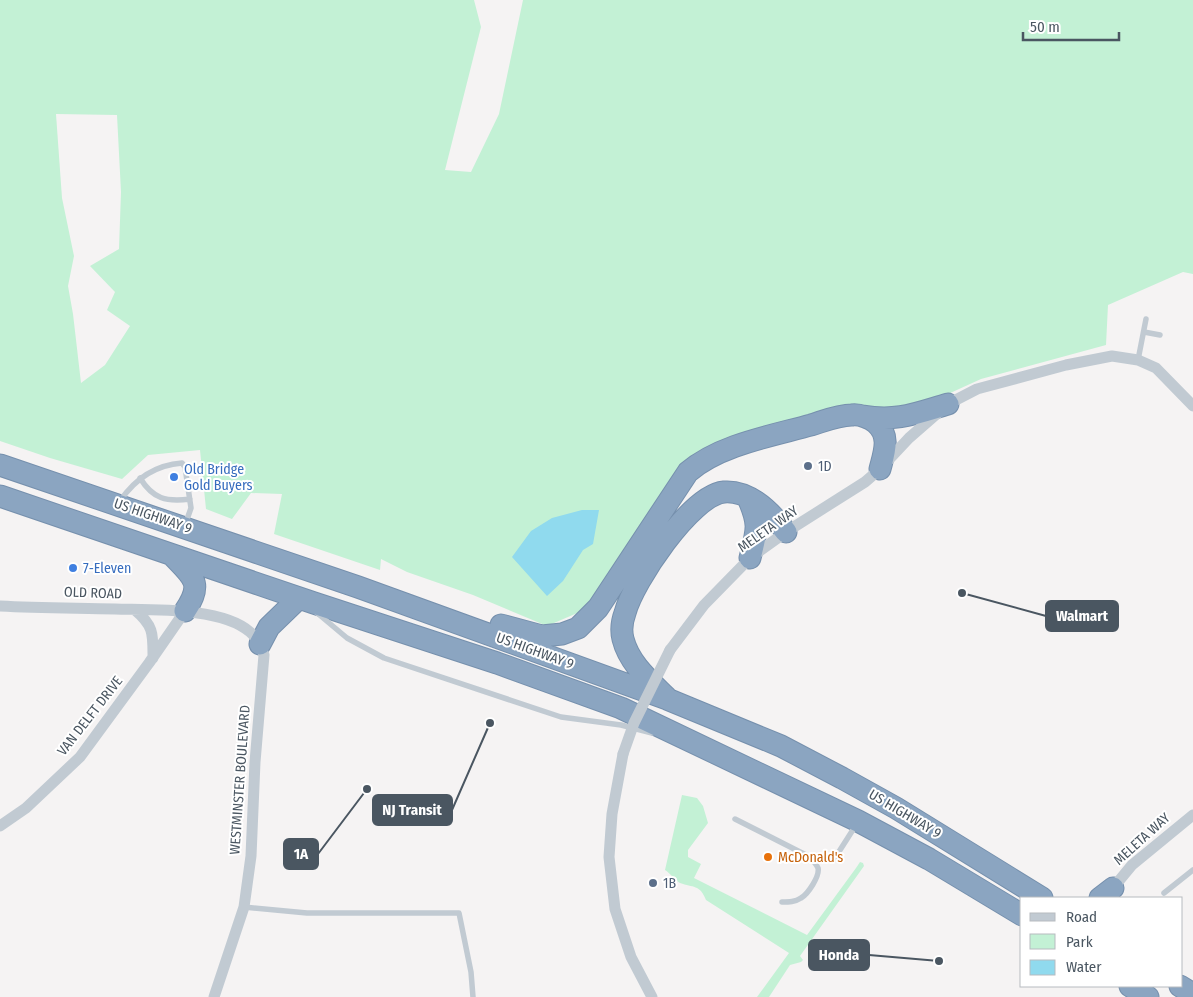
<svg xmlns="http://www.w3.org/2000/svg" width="1193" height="997" font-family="'Fira Sans Condensed',sans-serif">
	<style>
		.green { fill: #c3f1d5; fill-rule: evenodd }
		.water { fill: #90daee }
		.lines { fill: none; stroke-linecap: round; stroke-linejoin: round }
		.highway-casing { stroke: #7690ad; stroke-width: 23 }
		.lane { stroke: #c1cad2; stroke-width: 5.5 }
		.street { stroke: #c1cad2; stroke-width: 11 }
		.highway { stroke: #8ba5c1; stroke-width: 21 }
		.street-bridge { stroke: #c1cad2; stroke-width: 11 }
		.service-dot { fill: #5c6f8a; stroke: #fff; stroke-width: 2 }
		.shop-dot { fill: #3f7fe0; stroke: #fff; stroke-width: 2 }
		.food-dot { fill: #e8710a; stroke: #fff; stroke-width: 2 }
		.labels { text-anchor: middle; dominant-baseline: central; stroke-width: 4; stroke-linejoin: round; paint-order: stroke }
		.service-label { font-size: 14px; fill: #4e5e75; stroke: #fff; text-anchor: start }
		.shop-label { font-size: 14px; fill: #366cbe; stroke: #fff; text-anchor: start }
		.street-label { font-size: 14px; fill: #4a5661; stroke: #fff }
		.food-label { font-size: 14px; fill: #c56008; stroke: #fff; text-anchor: start }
		.leader { fill: none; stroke: #4a5661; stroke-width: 2 }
		.callout-dot { fill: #4a5661; stroke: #fff; stroke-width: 2 }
		.callout { fill: #4a5661; stroke: #4a5661; stroke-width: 2 }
		.callout-label { font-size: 15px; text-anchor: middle; font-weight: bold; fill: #fff }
	</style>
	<rect width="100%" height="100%" fill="#f5f3f3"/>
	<path class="green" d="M0 0H474L481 27 445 170 471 172 499 114 523 0H1193V274L1183 272 1108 305 1106 345 981 379 902 415 825 410 700 450 589 608 547 626 473 595 407 572 381 559 380 570 274 534 282 494 251 493 232 519 206 509 200 450 148 455 122 479 50 458 0 441ZM56 114 117 115 121 192 119 249 90 266 115 292 107 310 130 326 105 365 81 383 73 314 68 286 74 256 62 198Z
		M682 795 697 798 703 806 708 823 688 850V857L701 864 694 878 807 935 856 868 860 862 863 863 864 866 800 956 803 960 801 962 790 965 769 997H757L789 953 706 900C700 884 693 888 680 883 675 880 670 873 665 870Z"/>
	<path class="water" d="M582 510H599L593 544 583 550 563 581 547 596 512 557 531 531 552 518Z"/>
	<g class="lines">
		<g class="highway-casing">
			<path id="highway" d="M863 416C897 422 917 413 948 404
				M0 465 358 587 667 699 781 746 842 778 896 808 1042 898
				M0 496 314 603 497 663 621 708 858 821 929 859 1022 915
				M748 498C760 525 757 530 750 558
				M173 556C193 577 204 583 185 611
				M501 625 542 636 562 634 578 628 598 608 688 472C719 445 771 436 811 425 824 421 838 415 852 415 859 414 871 418 876 423 891 436 884 453 880 469
				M260 644 269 627 299 598
				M666 697C649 680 629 663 623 639 621 631 622 621 625 613 633 582 691 495 724 492 750 490 772 513 786 532
				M1100 898 1113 888
				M1130 986 1148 997
				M1180 986 1193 994"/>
		</g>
		<path class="lane" d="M1144 332 1160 335
			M1138 360 1146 319
			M140 478C153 499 166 502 190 499
			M120 501C135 479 155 465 182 463L185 467 191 508 185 525
			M316 612 347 638 384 658 561 717 621 725 652 733
			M735 819 808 856C811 859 816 863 818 868 820 876 808 894 801 898 795 902 789 902 782 902
			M833 861 856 825
			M1164 893 1193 870
			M244 907 307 913H459L471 972 473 997"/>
		<path class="street" d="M0 606C38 608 77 608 115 609 151 610 222 607 250 632 257 638 261 646 264 655L255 762 251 856 244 907 214 997
			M135 610C154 626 153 634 153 658
			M670 650 704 605 750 558 786 532 865 482 880 469 909 438 948 404 977 389 1066 365 1112 356 1138 360 1156 368 1193 406
			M623 754 612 814 609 857 615 909 631 957 652 997
			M0 826 26 808 80 757 149 663 185 611
			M1113 888 1132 865 1193 815"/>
		<use href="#highway" class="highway"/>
		<path class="street-bridge" d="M623 754 634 723 670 650"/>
	</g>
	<g class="service-dot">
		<circle cx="808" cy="466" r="5"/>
		<circle cx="653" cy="883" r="5"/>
	</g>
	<g class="shop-dot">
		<circle cx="174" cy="477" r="5"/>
		<circle cx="73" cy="568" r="5"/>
	</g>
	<circle class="food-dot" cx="768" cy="857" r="5"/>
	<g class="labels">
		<g class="service-label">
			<text x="818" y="466">1D</text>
			<text x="663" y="883">1B</text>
		</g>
		<g class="shop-label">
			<text x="184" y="469">Old Bridge<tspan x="184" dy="16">Gold Buyers</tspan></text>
			<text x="83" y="568">7-Eleven</text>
		</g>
		<g class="street-label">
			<text transform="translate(153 516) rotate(19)">US HIGHWAY 9</text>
			<text transform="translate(768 529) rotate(-35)">MELETA WAY</text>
			<text transform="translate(93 593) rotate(2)">OLD ROAD</text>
			<text transform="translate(535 651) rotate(20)">US HIGHWAY 9</text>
			<text transform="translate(90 716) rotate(-52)">VAN DELFT DRIVE</text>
			<text transform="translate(240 780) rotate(-86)">WESTMINSTER BOULEVARD</text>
			<text transform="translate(905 814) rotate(31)">US HIGHWAY 9</text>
			<text transform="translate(1142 839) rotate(-42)">MELETA WAY</text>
		</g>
		<g class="food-label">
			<text x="778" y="857">McDonald's</text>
		</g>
	</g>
	<path class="leader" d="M962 593L1046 616M490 723L452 810M367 789L318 854M939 961L869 955"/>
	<g class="callout-dot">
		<circle cx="962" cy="593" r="5"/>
		<circle cx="490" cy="723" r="5"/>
		<circle cx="367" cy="789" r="5"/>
		<circle cx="939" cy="961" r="5"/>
	</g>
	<g class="callout">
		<rect x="1046" y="601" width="72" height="30" rx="5"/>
		<rect x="373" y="795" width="79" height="30" rx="5"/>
		<rect x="284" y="839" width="34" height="30" rx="5"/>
		<rect x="809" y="940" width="60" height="30" rx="5"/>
	</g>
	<g class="callout-label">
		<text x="1082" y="621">Walmart</text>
		<text x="412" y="815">NJ Transit</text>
		<text x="301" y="859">1A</text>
		<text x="839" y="960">Honda</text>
	</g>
	<rect x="1020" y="897" width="162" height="90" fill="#ffffff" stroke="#b7bbc0"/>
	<rect x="1030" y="913" width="25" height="8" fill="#c1cad2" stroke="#b7bbc0"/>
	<text x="1066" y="922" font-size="15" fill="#4a5661">Road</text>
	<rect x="1030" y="934" width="25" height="15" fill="#c3f1d5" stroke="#b7bbc0"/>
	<text x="1066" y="947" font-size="15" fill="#4a5661">Park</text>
	<rect x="1030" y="960" width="25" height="15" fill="#90daee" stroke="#b7bbc0"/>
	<text x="1066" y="972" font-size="15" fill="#4a5661">Water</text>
	<path d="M1023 32v8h96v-8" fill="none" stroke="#4a5661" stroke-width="2.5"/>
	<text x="1030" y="32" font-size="15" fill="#4a5661" stroke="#ffffff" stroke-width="4" paint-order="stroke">50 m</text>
</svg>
